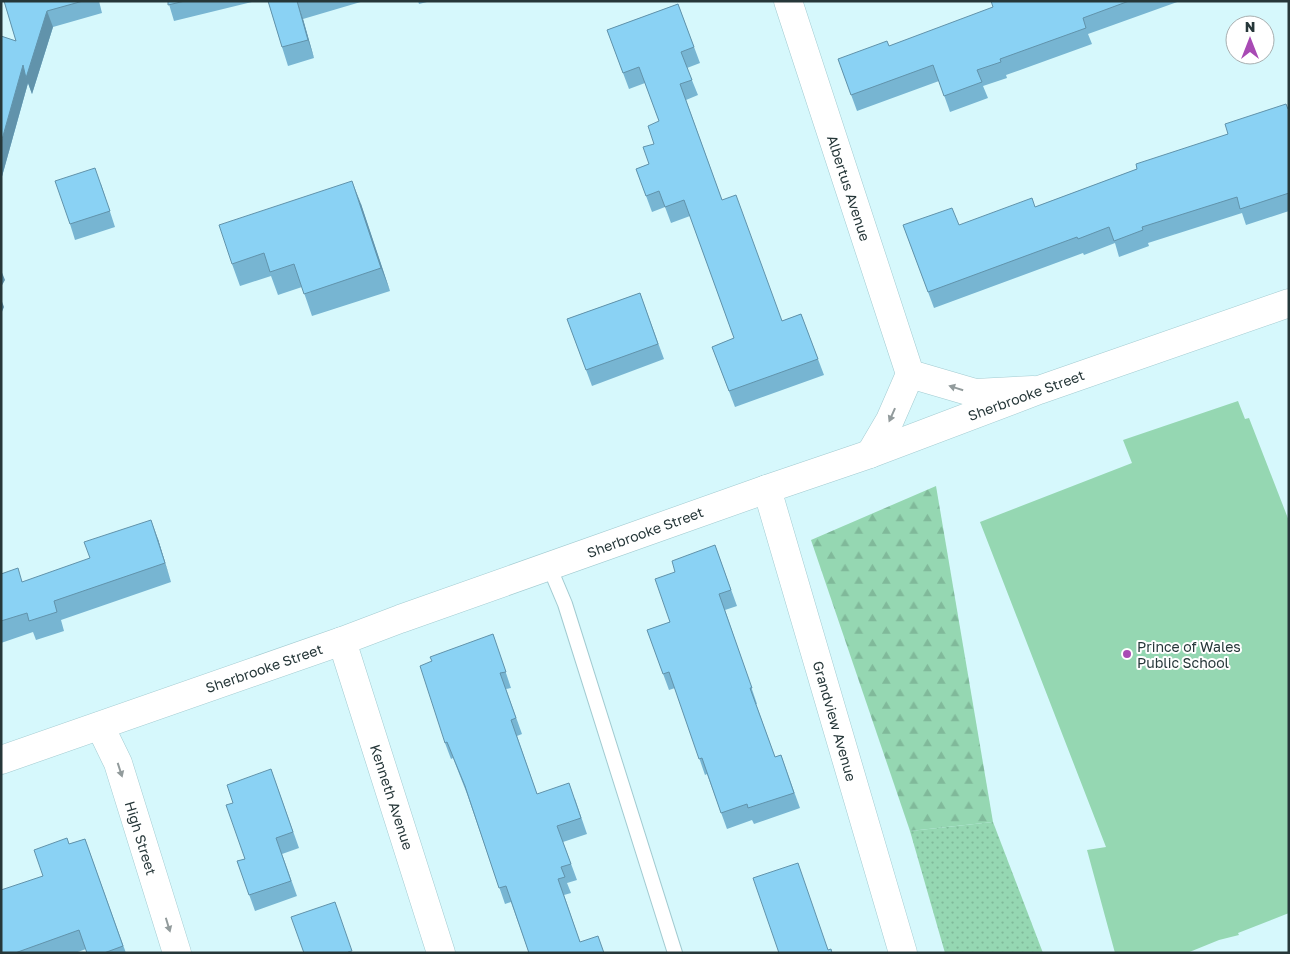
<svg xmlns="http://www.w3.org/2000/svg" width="1290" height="954" font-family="'Golos Text',sans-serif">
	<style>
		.grass { fill: url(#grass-dots) }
		.forest { fill: url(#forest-firs) }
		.park { fill: #95d7b2 }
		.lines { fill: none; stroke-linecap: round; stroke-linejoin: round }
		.service-casing { stroke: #a2cbd1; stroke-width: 16 }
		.minor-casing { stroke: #a2cbd1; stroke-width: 29 }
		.secondary-casing { stroke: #a2cbd1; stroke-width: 29 }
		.service { stroke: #fff; stroke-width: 14 }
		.minor { stroke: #fff; stroke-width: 28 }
		.secondary { stroke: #fff; stroke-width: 28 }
		.wall { fill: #77b5d2 }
		.shaded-wall { fill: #6193ab }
		.building { fill: #8ad2f4; stroke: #6193ab }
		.oneway { fill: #929b9c }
		.poi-dot { fill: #a84ab4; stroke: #fff; stroke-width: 2 }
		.labels { text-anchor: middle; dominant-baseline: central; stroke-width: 4; stroke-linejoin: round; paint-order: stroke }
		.street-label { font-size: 14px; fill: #263739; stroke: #fff }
		.poi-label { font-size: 14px; fill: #263739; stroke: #fff; text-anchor: start }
	</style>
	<defs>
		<pattern id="grass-dots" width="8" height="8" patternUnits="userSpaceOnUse" patternTransform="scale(1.25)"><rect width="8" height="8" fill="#95d7b2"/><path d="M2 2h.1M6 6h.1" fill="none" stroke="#80b99a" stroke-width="1.8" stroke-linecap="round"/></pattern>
		<pattern id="forest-firs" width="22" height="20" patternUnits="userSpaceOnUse" patternTransform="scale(1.25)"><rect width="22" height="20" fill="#95d7b2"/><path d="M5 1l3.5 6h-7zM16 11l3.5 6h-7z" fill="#80b99a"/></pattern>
	</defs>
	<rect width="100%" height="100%" fill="#d6f8fc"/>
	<path class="grass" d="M993 822 1043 953H945L910 831Z"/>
	<path class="forest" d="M936 486 993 822 910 831 811 540Z"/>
	<path class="park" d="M1238 401 1245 419 1249 418 1289 521V913L1238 933 1239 935 1219 940 1187 953H1115L1087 850 1106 847 980 522 1132 463 1123 440Z"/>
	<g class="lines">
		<g class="service-casing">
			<path id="service" d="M549 566 565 604 675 953"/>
		</g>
		<g class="minor-casing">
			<path id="minor" d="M788 1 910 374 890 420 870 454
				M910 374 975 393 1033 390
				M767 489 903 953
				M342 641 441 953
				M100 726 118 763 177 953"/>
		</g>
		<g class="secondary-casing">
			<path id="secondary" d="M1 760 342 641 400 619 767 489 870 454 1039 390 1289 303"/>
		</g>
		<use href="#service" class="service"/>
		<use href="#minor" class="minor"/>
		<use href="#secondary" class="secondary"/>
	</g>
	<path class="wall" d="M4 1H99L102 13 53 27 32 94 28 83 1 180V36L16 41Z
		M168 1H256L174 21Z
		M268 1H364L303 19 314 58 288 66 282 47Z
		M418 1H431L419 4Z
		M1026 1H1180L1088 34 1092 44 1006 75 1007 78 983 86 988 98 950 112 939 81 857 111 838 59 889 46Z
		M678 4 700 63 687 68 698 95 686 100 722 200 782 321 801 314 824 375 735 407 712 347 734 338 690 216 671 223 665 207 652 212 636 169 649 164 659 121 645 83 629 89 607 30Z
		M1289 108V211L1246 225 1242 213 1148 243 1149 246 1119 257 1115 243 1084 255 1083 253 934 308 903 225H959L1035 207 1137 169 1228 134Z
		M101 184 115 227 75 240 70 224Z
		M361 204 390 291 312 316 302 287 278 295 271 276 240 286 232 264Z
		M640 293 664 359 592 386 567 319Z
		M158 539 171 582 61 620 64 631 36 640 33 632 1 643V574L23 582Z
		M715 545 737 606 725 610 757 704H756L775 757 781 755 800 808 754 824 752 820 727 829 707 774 705 775 675 688 669 690 647 630 670 622 675 572Z
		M493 634 511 688 506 689 522 734 517 736 537 794 575 799 587 834 563 842 577 880 567 883 571 893 564 895 580 942 604 953H529L511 902 505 904 467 794 453 758 451 759 445 743 432 661Z
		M271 769 299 848 282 854 297 896 255 911 237 861 245 859 233 803Z
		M85 839 126 953H87L86 949 75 953H1L43 876 69 844Z"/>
	<path class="shaded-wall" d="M297 1 303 19 314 58 308 40Z
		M47 11 53 27 32 94 28 83 1 180V143L23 65Z
		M352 181 361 204 390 291 381 268Z
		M1 270 5 280 1 287Z
		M1 299 4 307 1 314Z
		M151 520 158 539 171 582 165 563Z"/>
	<path class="building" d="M4 1H83L47 11 26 78 23 65 1 143V36L16 41Z
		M168 1H185L168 5Z
		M268 1H297L308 40 282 47Z
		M991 1H1129L1083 18 1086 28 1000 59 1001 62 977 70 982 82 944 96 933 65 851 95 838 59 887 41 889 46 993 7Z
		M678 4 694 47 681 52 692 80 680 84 722 200 736 195 782 321 801 314 818 359 729 391 712 347 734 338 684 200 665 207 659 191 646 196 636 169 649 164 643 147 654 144 648 126 659 121 639 67 623 73 607 30Z
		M1286 104 1288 109 1289 108V193L1240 209 1237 197 1142 227 1143 230 1114 241 1109 227 1078 239 1077 237 928 292 903 225 952 208 959 225 1032 198 1035 207 1137 169 1136 164 1228 134 1225 124Z
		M95 168 110 211 70 224 55 181Z
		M352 181 381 268 304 294 294 264 270 272 264 253 232 264 219 225Z
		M640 293 658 344 586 370 567 319Z
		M151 520 165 563 54 601 57 612 29 621 27 613 1 621V574L18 568 22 582 90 558 84 542Z
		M715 545 731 590 719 594 752 688H750L775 757 781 755 794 793 748 808 747 804 721 813 702 758 699 759 669 672 663 674 647 630 670 622 655 579 675 572 672 561Z
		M493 634 506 672 500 673 516 718 511 720 537 794 569 783 581 818 557 826 571 864 561 867 565 877 558 879 580 942 598 936 604 953H529L506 886 499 888 465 786 447 742 445 743 420 666 432 661 430 657Z
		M271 769 293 832 276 838 291 881 249 895 237 861 245 859 226 805 233 803 227 785Z
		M67 838 69 844 85 839 123 946 104 953H87L79 930 15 953H1V890L43 876 34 850Z
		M798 863 828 950 831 949 832 953H779L753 878Z
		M335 902 352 951 348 952V953H304L291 917Z"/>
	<defs><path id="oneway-solid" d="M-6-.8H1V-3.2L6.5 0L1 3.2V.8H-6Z" transform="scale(1.25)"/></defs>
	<g class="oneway">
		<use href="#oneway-solid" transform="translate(956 388) rotate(-163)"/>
		<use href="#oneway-solid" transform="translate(892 415) rotate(114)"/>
		<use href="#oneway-solid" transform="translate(120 770) rotate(72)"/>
		<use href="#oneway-solid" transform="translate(168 925) rotate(73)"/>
	</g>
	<circle class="poi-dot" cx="1127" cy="654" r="5"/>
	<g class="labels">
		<g class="street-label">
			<text transform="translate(849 188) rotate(72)">Albertus Avenue</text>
			<text transform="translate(1026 395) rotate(-20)">Sherbrooke Street</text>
			<text transform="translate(645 532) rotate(-20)">Sherbrooke Street</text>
			<text transform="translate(264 668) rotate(-19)">Sherbrooke Street</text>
			<text transform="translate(835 721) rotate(74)">Grandview Avenue</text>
			<text transform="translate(392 797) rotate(72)">Kenneth Avenue</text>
			<text transform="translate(141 838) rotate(73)">High Street</text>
		</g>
		<g class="poi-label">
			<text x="1137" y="646">Prince of Wales<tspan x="1137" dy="16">Public School</tspan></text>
		</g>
	</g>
	<rect width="1290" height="954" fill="none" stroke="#263739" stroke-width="5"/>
	<g transform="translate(1250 40)"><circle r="24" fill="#ffffff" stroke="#a8afb0"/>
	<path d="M0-4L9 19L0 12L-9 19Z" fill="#a84ab4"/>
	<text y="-8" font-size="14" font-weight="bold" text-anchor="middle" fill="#263739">N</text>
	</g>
</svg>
